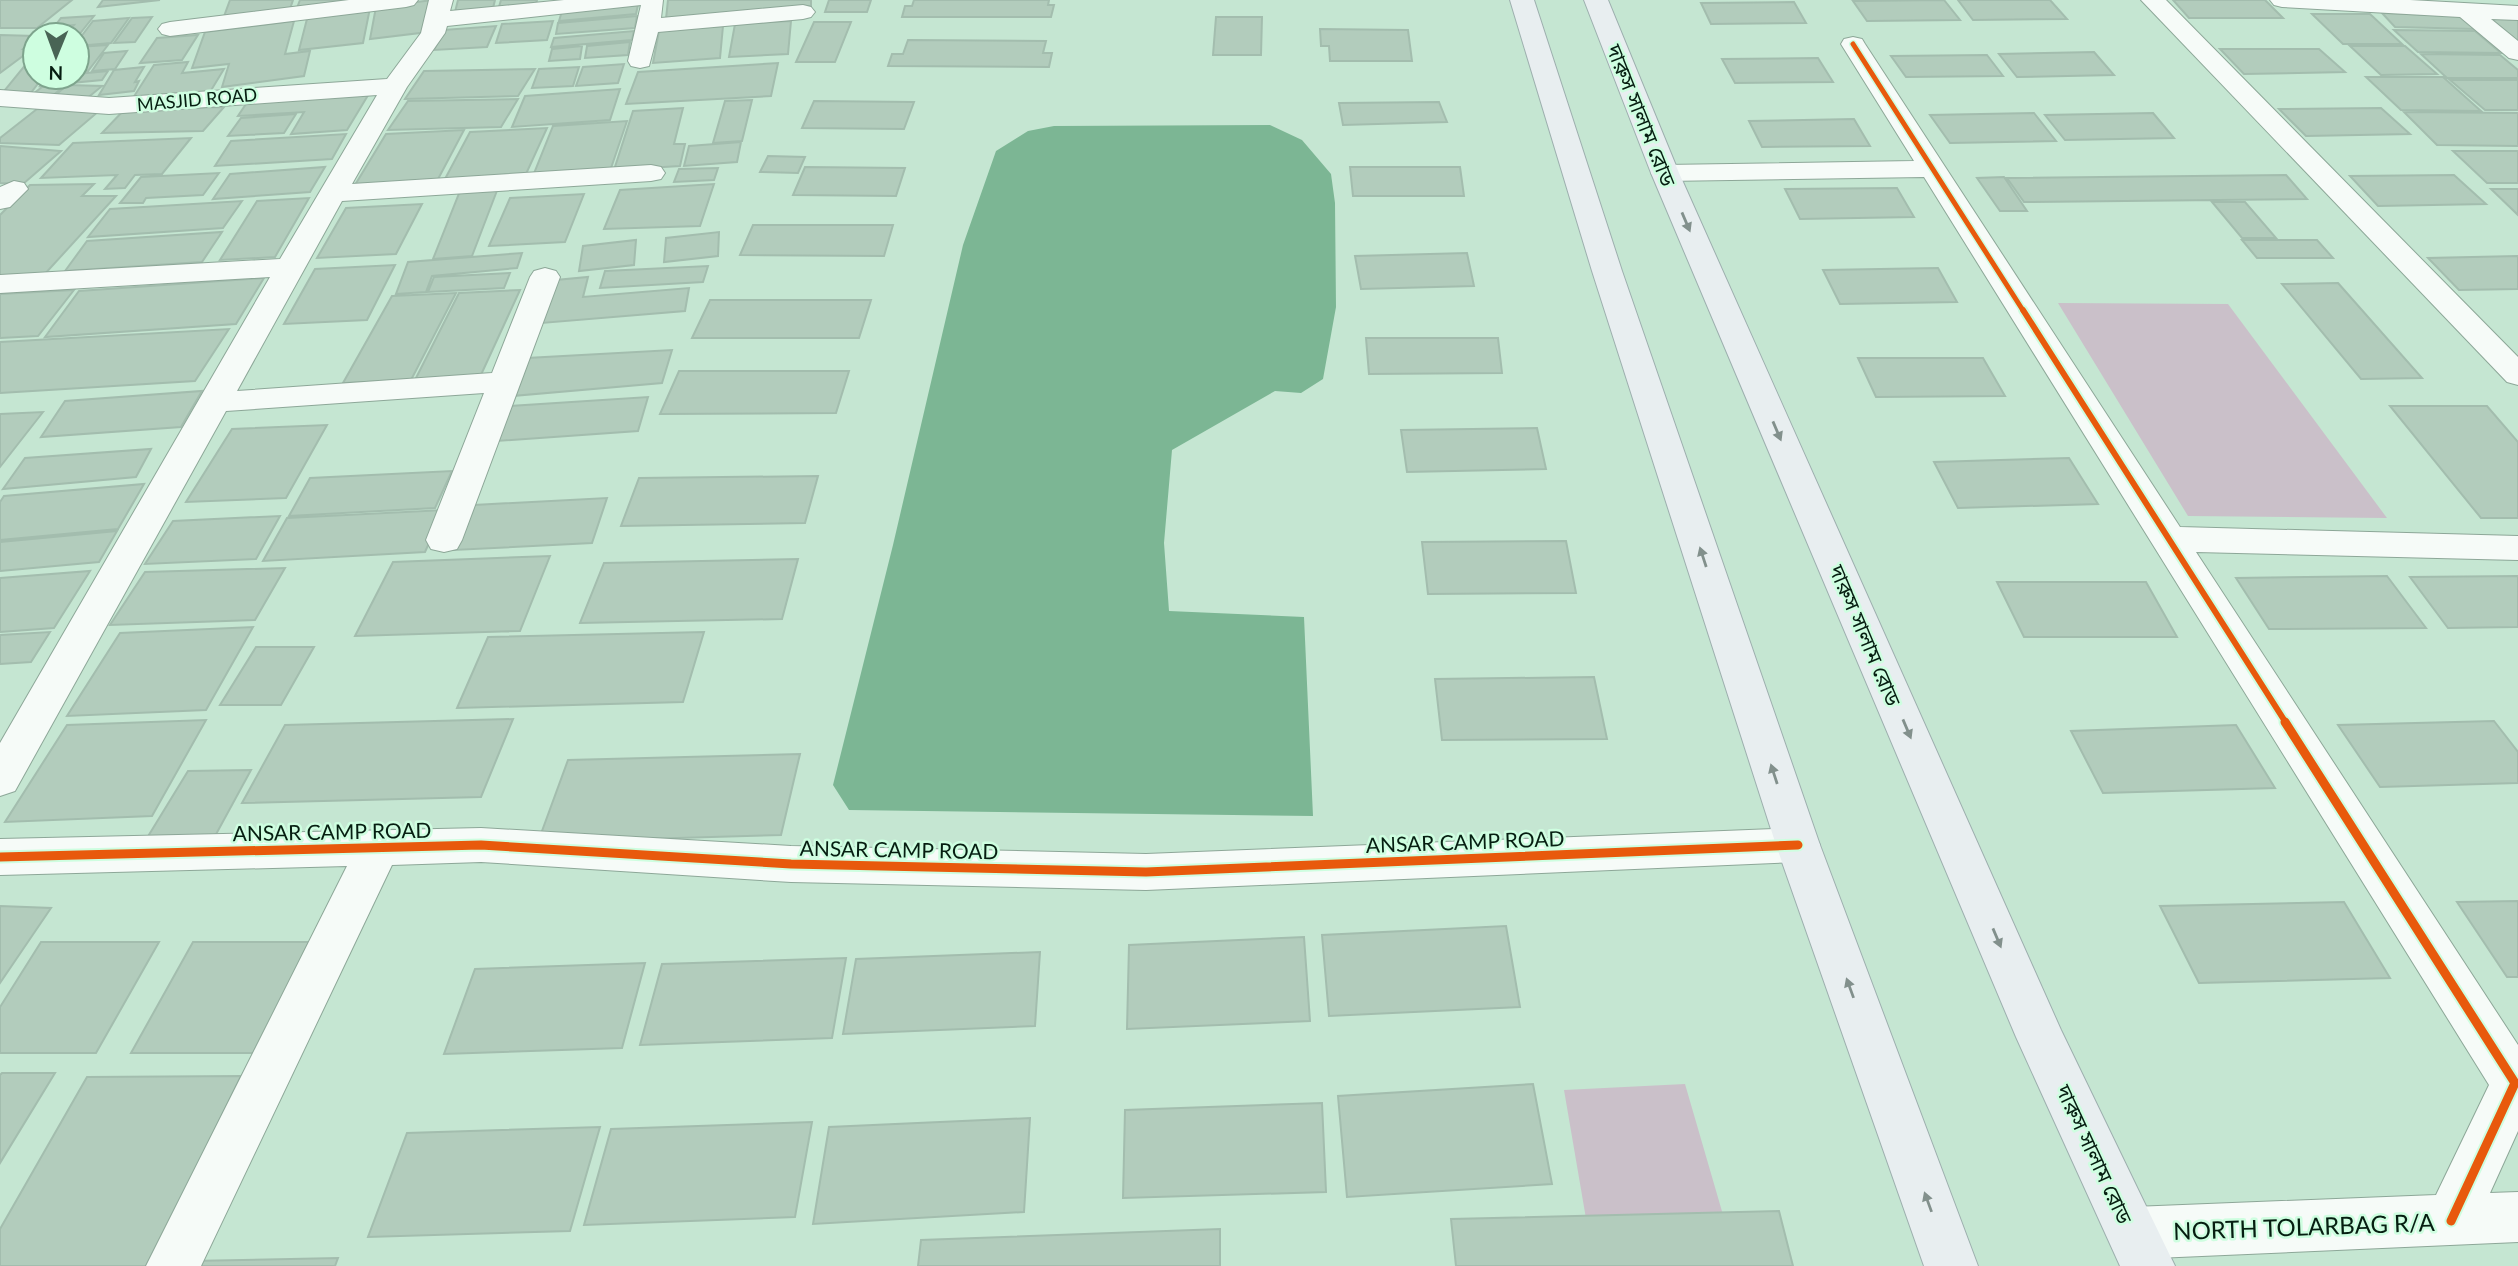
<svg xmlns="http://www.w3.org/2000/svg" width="2518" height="1266" font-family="Lato,'Noto Sans Bengali',sans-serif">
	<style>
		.green { fill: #cac0c9 }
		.water { fill: #7cb694 }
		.building { fill: #b2ccbc; stroke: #a3bdae; stroke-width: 2 }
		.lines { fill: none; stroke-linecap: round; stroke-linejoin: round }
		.minor-casing { stroke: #8da798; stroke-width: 2 }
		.primary-casing { stroke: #9dafae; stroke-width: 2 }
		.minor { fill: #f6fbf8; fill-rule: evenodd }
		.primary { fill: #e8eef0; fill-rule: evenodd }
		.cycleway-far2-casing { stroke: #cefee0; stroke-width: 8 }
		.cycleway-far1-casing { stroke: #cefee0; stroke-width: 10 }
		.cycleway-casing { stroke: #cefee0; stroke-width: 13 }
		.cycleway-far2 { stroke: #e8590c; stroke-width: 5 }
		.cycleway-far1 { stroke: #e8590c; stroke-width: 6 }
		.cycleway { stroke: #e8590c; stroke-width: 9 }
		.oneway { fill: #82908c }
		.labels { text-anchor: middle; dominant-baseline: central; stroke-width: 5; stroke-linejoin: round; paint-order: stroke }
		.far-street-label { font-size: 18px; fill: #061e11; stroke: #cefee0 }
		.street-label { font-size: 21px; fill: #061e11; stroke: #cefee0 }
		.near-street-label { font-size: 24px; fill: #061e11; stroke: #cefee0 }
	</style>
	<rect width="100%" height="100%" fill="#c5e6d2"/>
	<path class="green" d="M2058 303 2228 304 2387 518 2188 516Z
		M1685 1084 1728 1232 1590 1242 1564 1090Z"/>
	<path class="water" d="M1270 125 1302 140 1331 174 1335 203 1336 307 1323 379 1301 393 1275 391 1172 450 1164 543 1169 611 1304 617 1313 816 849 810 833 785 893 545 963 245 996 151 1028 131 1054 126Z"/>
	<path class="building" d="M0 0H72L37 28H0Z
		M103 0H160L98 7Z
		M230 0H293L289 12 223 19Z
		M300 0H358L297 8Z
		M433 0 428 32 370 39 376 7Z
		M458 0H495L493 8 455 12Z
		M501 0H537L536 4 499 7Z
		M668 0H811V6L666 19Z
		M829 0H871L867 12H825Z
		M914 0H1049L1048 5H1054L1051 17H902L905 6H912Z
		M1944 0 1960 20 1867 21 1853 1Z
		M1958 0H2050L2067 19 1973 20Z
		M2173 0H2265L2283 18H2189Z
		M1794 2 1806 23 1711 24 1701 3Z
		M638 5 636 14 559 21 562 11Z
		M370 8 363 43 299 50 308 15Z
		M2382 13 2461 16 2475 29 2395 27Z
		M2312 14H2370L2402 44H2343Z
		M94 16 78 36 47 35 49 32 69 31 74 25 54 27 61 18Z
		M637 16 635 28 556 34 558 23Z
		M152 17 135 42 114 43 132 18Z
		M1216 17H1262L1261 55H1213Z
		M129 18 111 43 77 46V42L93 21Z
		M2488 19H2518V43Z
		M294 21 285 54 310 51 304 76 222 87 229 64 192 68 205 32Z
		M553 21 547 40 496 43 502 24Z
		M791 21 788 54 729 57 735 24Z
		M814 22H851L835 62H796Z
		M496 26 487 47 434 50 444 30Z
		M723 26 720 58 653 63 659 31Z
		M1320 29 1408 30 1412 61H1330L1329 46H1321Z
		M2394 30 2475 31 2501 53 2418 52Z
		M634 31 632 40 551 47 554 38Z
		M0 35 35 36V40L23 49 31 50 0 73Z
		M198 35 182 60 140 63 157 38Z
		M908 40 1046 41 1043 53H1052L1049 67 888 66 892 54H903Z
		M630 42 628 55 585 58 587 46Z
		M108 45 88 71 77 72V47Z
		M582 46 580 59 549 61 552 49Z
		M2350 46H2405L2437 74 2381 75Z
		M2220 49H2319L2345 72 2244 74Z
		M127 51 115 69 92 71 104 53Z
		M2094 52 2114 75 2017 77 1999 54Z
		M35 53V77H43L30 94 0 96Z
		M2421 54 2500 55 2518 70V78H2447Z
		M1987 55 2003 76 1906 77 1891 56Z
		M1818 58 1833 82 1735 83 1722 59Z
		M188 62 182 73 224 69 210 92 133 98 154 65Z
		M778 63 771 96 626 104 638 72Z
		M624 64 618 83 576 86 583 67Z
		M144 67 135 82 139 81 134 91 99 95 114 70Z
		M579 67 573 86 532 88 539 69Z
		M535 69 518 96 405 99 424 71Z
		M108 71 102 80 40 86 46 77H77V74Z
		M2366 77H2443L2481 111 2401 110Z
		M2450 80H2518V110H2485Z
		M67 85 102 86 85 100H50Z
		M42 87H63L50 98H28Z
		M620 89 610 120 512 127 525 96Z
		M370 92 347 130 291 134 304 112 238 116 250 98Z
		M518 99 501 127 388 130 408 101Z
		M752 100 742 141 713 143 725 101Z
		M814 101 914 102 904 129 802 128Z
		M1439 102 1447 122 1343 125 1339 103Z
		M224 107 203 131 102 133 125 109Z
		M683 108 674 144H685L680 166 614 170 633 111Z
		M2381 108 2410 134 2306 136 2279 109Z
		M37 109 99 111 59 145 0 143V138Z
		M2404 112 2518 113V146L2437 145Z
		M2034 113 2056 141 1950 143 1930 115Z
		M2153 113 2174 138 2065 140 2045 115Z
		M296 114 284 133 228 136 241 118Z
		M1854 119 1870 146 1762 147 1749 121Z
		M627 121 610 171 533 176 553 126Z
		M547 128 526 174 445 179 470 132Z
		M464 130 437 181 355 185 386 134Z
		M346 134 332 159 215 166 231 141Z
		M191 138 162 174 135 175 125 188 105 189 117 175 41 178 73 143Z
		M741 142 737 162 684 166 689 146Z
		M0 146 61 151 23 184 0 183Z
		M2453 151H2518V183H2487Z
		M768 156 805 157 798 173 760 172Z
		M325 167 310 192 213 199 230 174Z
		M805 167 905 168 896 196 793 195Z
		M1350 167H1460L1464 196H1353Z
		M718 168 714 180 674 182 679 169Z
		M219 173 203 195 146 198 143 203H120L141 177Z
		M2286 175 2307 199 2024 202 2007 178Z
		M2454 175 2486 204 2378 206 2350 176Z
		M2004 177 2027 211H2000L1977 178Z
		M94 184 82 196H116L43 276H0V215L30 185Z
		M714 184 700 226 604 229 620 190Z
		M498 188 472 256 433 259 460 191Z
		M1897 188 1914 217 1800 219 1785 189Z
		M2491 189H2518V215Z
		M584 194 565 242 489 246 510 198Z
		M309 198 275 257 220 260 257 201Z
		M242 201 223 228 88 237 110 209Z
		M2212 202H2245L2276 238H2242Z
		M422 204 396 254 317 258 346 208Z
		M753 225H893L884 256 740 255Z
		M222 232 202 262 65 271 87 241Z
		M719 232 718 256 664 262 666 238Z
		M636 240 634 265 579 271 583 246Z
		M2242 240H2317L2333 258H2257Z
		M522 253 517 268 432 276 426 292 396 294 408 262Z
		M1467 253 1474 286 1361 289 1355 256Z
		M2518 256V289L2459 290 2428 258Z
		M395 265 367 320 284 324 315 269Z
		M708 266 703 282 600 288 605 271Z
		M1938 268 1957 302 1840 304 1823 270Z
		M510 273 504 288 428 292 434 277Z
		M588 277 583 297 689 288 685 311 542 323 556 280Z
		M264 278 236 324 45 337 79 291Z
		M2338 283 2422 378 2361 379 2282 284Z
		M74 290 38 336 0 338V294Z
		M520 290 480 377 415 380 459 293Z
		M456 293 411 380 343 383 392 296Z
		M710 300H871L859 338H692Z
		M229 329 195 381 0 393V342Z
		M1366 338H1498L1502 373 1369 374Z
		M672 350 662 383 512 396 527 358Z
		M1858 358H1983L2005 396 1876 397Z
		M679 371H849L836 413 660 414Z
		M202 391 181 427 41 437 65 401Z
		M648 397 638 431 497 441 510 406Z
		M2390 406H2487L2518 442V518H2481Z
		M43 412 0 467V414Z
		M327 425 286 498 186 502 232 429Z
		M1537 428 1546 469 1407 472 1401 430Z
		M151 449 136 477 3 489 25 458Z
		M2069 458 2098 504 1958 508 1934 462Z
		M452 471 435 508 289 516 310 478Z
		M818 476 805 523 621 526 639 478Z
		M144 484 118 529 0 540V502L4 496Z
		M607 498 592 543 454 550 474 505Z
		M444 510 425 552 263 561 287 518Z
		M280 516 256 559 145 564 173 521Z
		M117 531 99 562 0 571V542Z
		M1566 541 1576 593 1428 594 1422 542Z
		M550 556 520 631 355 636 393 562Z
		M798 559 782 619 580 623 604 563Z
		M285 568 255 620 110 625 145 572Z
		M90 571 54 628 0 632V578Z
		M2387 576 2426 628 2269 629 2236 578Z
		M2518 576V627L2448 628 2410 577Z
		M1997 582H2146L2177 637H2024Z
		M253 627 206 710 67 716 120 633Z
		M50 632 31 662 0 664V635Z
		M704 632 683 702 457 708 488 637Z
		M256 647H314L281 705H220Z
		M1594 677 1607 739 1442 740 1435 679Z
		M513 719 481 797 242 803 285 725Z
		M206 720 152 816 5 822 67 725Z
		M2494 721 2518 752V783L2380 787 2338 725Z
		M2236 725 2275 788 2103 793 2071 731Z
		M800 754 781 835 538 842 568 760Z
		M251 770 214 838H147L188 771Z
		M2518 901V977H2507L2457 902Z
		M2344 902 2390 978 2199 983 2160 906Z
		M0 906 51 908 0 983Z
		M1506 926 1520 1007 1329 1016 1322 935Z
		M1304 937 1310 1021 1127 1029 1129 945Z
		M41 942H159L96 1053H0V1007Z
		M193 942H309L255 1053H131Z
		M1040 952 1035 1026 843 1034 856 959Z
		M846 958 832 1038 640 1045 662 964Z
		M645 963 622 1048 444 1054 475 969Z
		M2 1073H55L0 1163V1075Z
		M241 1076 148 1266H0V1229L87 1077Z
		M1533 1084 1552 1184 1347 1197 1338 1096Z
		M1322 1103 1326 1192 1123 1198 1125 1110Z
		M1030 1118 1024 1212 813 1224 829 1127Z
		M812 1122 795 1217 584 1225 611 1129Z
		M600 1127 570 1231 368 1237 407 1133Z
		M1779 1211 1793 1266H1456L1451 1219Z
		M1220 1229V1266H918L921 1240Z
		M338 1258 335 1266H188L190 1261Z"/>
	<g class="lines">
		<g class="minor-casing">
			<path id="minor" d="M349 0H418L414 5 406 7 170 36 162 34 158 29 162 24 170 22Z
				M429 0H453L450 11 564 0H663L661 18 803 5 811 7 815 12 811 17 803 19 658 32 649 66 640 68 631 66 628 61 641 5 447 26 445 33 407 87 352 184 651 165 661 167 665 173 661 179 651 181 342 201 237 391 492 373 530 277 534 271 545 268 556 271 560 277 462 540 457 549 444 552 431 549 426 540 484 393 226 411 15 791 0 796V743L270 277 0 293V275L280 259 377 95 109 114 0 106V90L109 98 387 79 421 33Z
				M2141 0H2166L2518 357V385L2507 382Z
				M2270 0H2410L2518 6V20L2491 19 2518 41V60L2509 58 2460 17 2282 7 2274 5Z
				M1853 37 1862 39 1865 44 2180 527 2518 536V560L2196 552 2518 1045V1131L2490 1193 2518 1192V1242L2133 1259 2114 1251 2107 1233 2114 1215 2133 1207 2436 1195 2489 1085 1924 177 1665 181 1655 179 1651 173 1655 167 1665 165 1914 161 1841 44 1844 39Z
				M14 181 24 183 28 189 10 207 0 209V187Z
				M481 828 791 846 1146 854 1798 828 1813 833 1820 845 1813 857 1798 862 1146 890 791 882 481 862 392 865 201 1266H146L347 866 0 875V839Z"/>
		</g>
		<g class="primary-casing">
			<path id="primary" d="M1510 0H1534L1622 271 1820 845 1978 1266H1924L1776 845 1592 271Z
				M1584 0H1608L1679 173 2061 1030 2175 1266H2120L2016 1037 1651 173Z"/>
		</g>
		<use href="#minor" class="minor"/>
		<use href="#primary" class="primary"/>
		<g class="cycleway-far2-casing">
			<path id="cycleway-far2" d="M1853 44 2024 312"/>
		</g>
		<g class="cycleway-far1-casing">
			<path id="cycleway-far1" d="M2023 310 2286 723"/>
		</g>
		<g class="cycleway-casing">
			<path id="cycleway" d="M2285 722 2515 1083 2451 1221
				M0 857 481 845 791 864 1146 872 1798 845"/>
		</g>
		<use href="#cycleway-far2" class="cycleway-far2"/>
		<use href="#cycleway-far1" class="cycleway-far1"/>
		<use href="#cycleway" class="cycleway"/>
	</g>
	<defs><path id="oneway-solid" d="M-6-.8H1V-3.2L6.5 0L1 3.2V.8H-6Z" transform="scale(1.75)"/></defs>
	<g class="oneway">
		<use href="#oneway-solid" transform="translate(1686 222) rotate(67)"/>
		<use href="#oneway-solid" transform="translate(1777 431) rotate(67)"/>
		<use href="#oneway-solid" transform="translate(1703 557) rotate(-108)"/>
		<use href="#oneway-solid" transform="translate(1907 729) rotate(67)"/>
		<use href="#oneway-solid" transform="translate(1774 774) rotate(-108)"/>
		<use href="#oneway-solid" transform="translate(1997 938) rotate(67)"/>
		<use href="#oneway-solid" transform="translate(1850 988) rotate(-110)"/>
		<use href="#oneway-solid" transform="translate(1928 1202) rotate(-110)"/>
	</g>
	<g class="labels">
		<g class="far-street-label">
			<text transform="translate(197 99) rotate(-5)">MASJID ROAD</text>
		</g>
		<g class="street-label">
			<text transform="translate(1642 115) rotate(68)">দারুস সালাম রোড</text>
			<text transform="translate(1866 635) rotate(67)">দারুস সালাম রোড</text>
			<text transform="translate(332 831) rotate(-1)">ANSAR CAMP ROAD</text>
			<text transform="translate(1465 841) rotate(-2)">ANSAR CAMP ROAD</text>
			<text transform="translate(899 849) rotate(1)">ANSAR CAMP ROAD</text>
			<text transform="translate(2095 1154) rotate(65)">দারুস সালাম রোড</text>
		</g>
		<g class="near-street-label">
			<text transform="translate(2304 1226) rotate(-2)">NORTH TOLARBAG R/A</text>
		</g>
	</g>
	<g transform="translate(56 56) rotate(181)"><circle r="33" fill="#cefee0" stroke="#7ea48d" stroke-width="2"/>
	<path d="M0-5L12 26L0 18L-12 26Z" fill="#496455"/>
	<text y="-10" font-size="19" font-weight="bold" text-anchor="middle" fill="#061e11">N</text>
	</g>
</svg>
